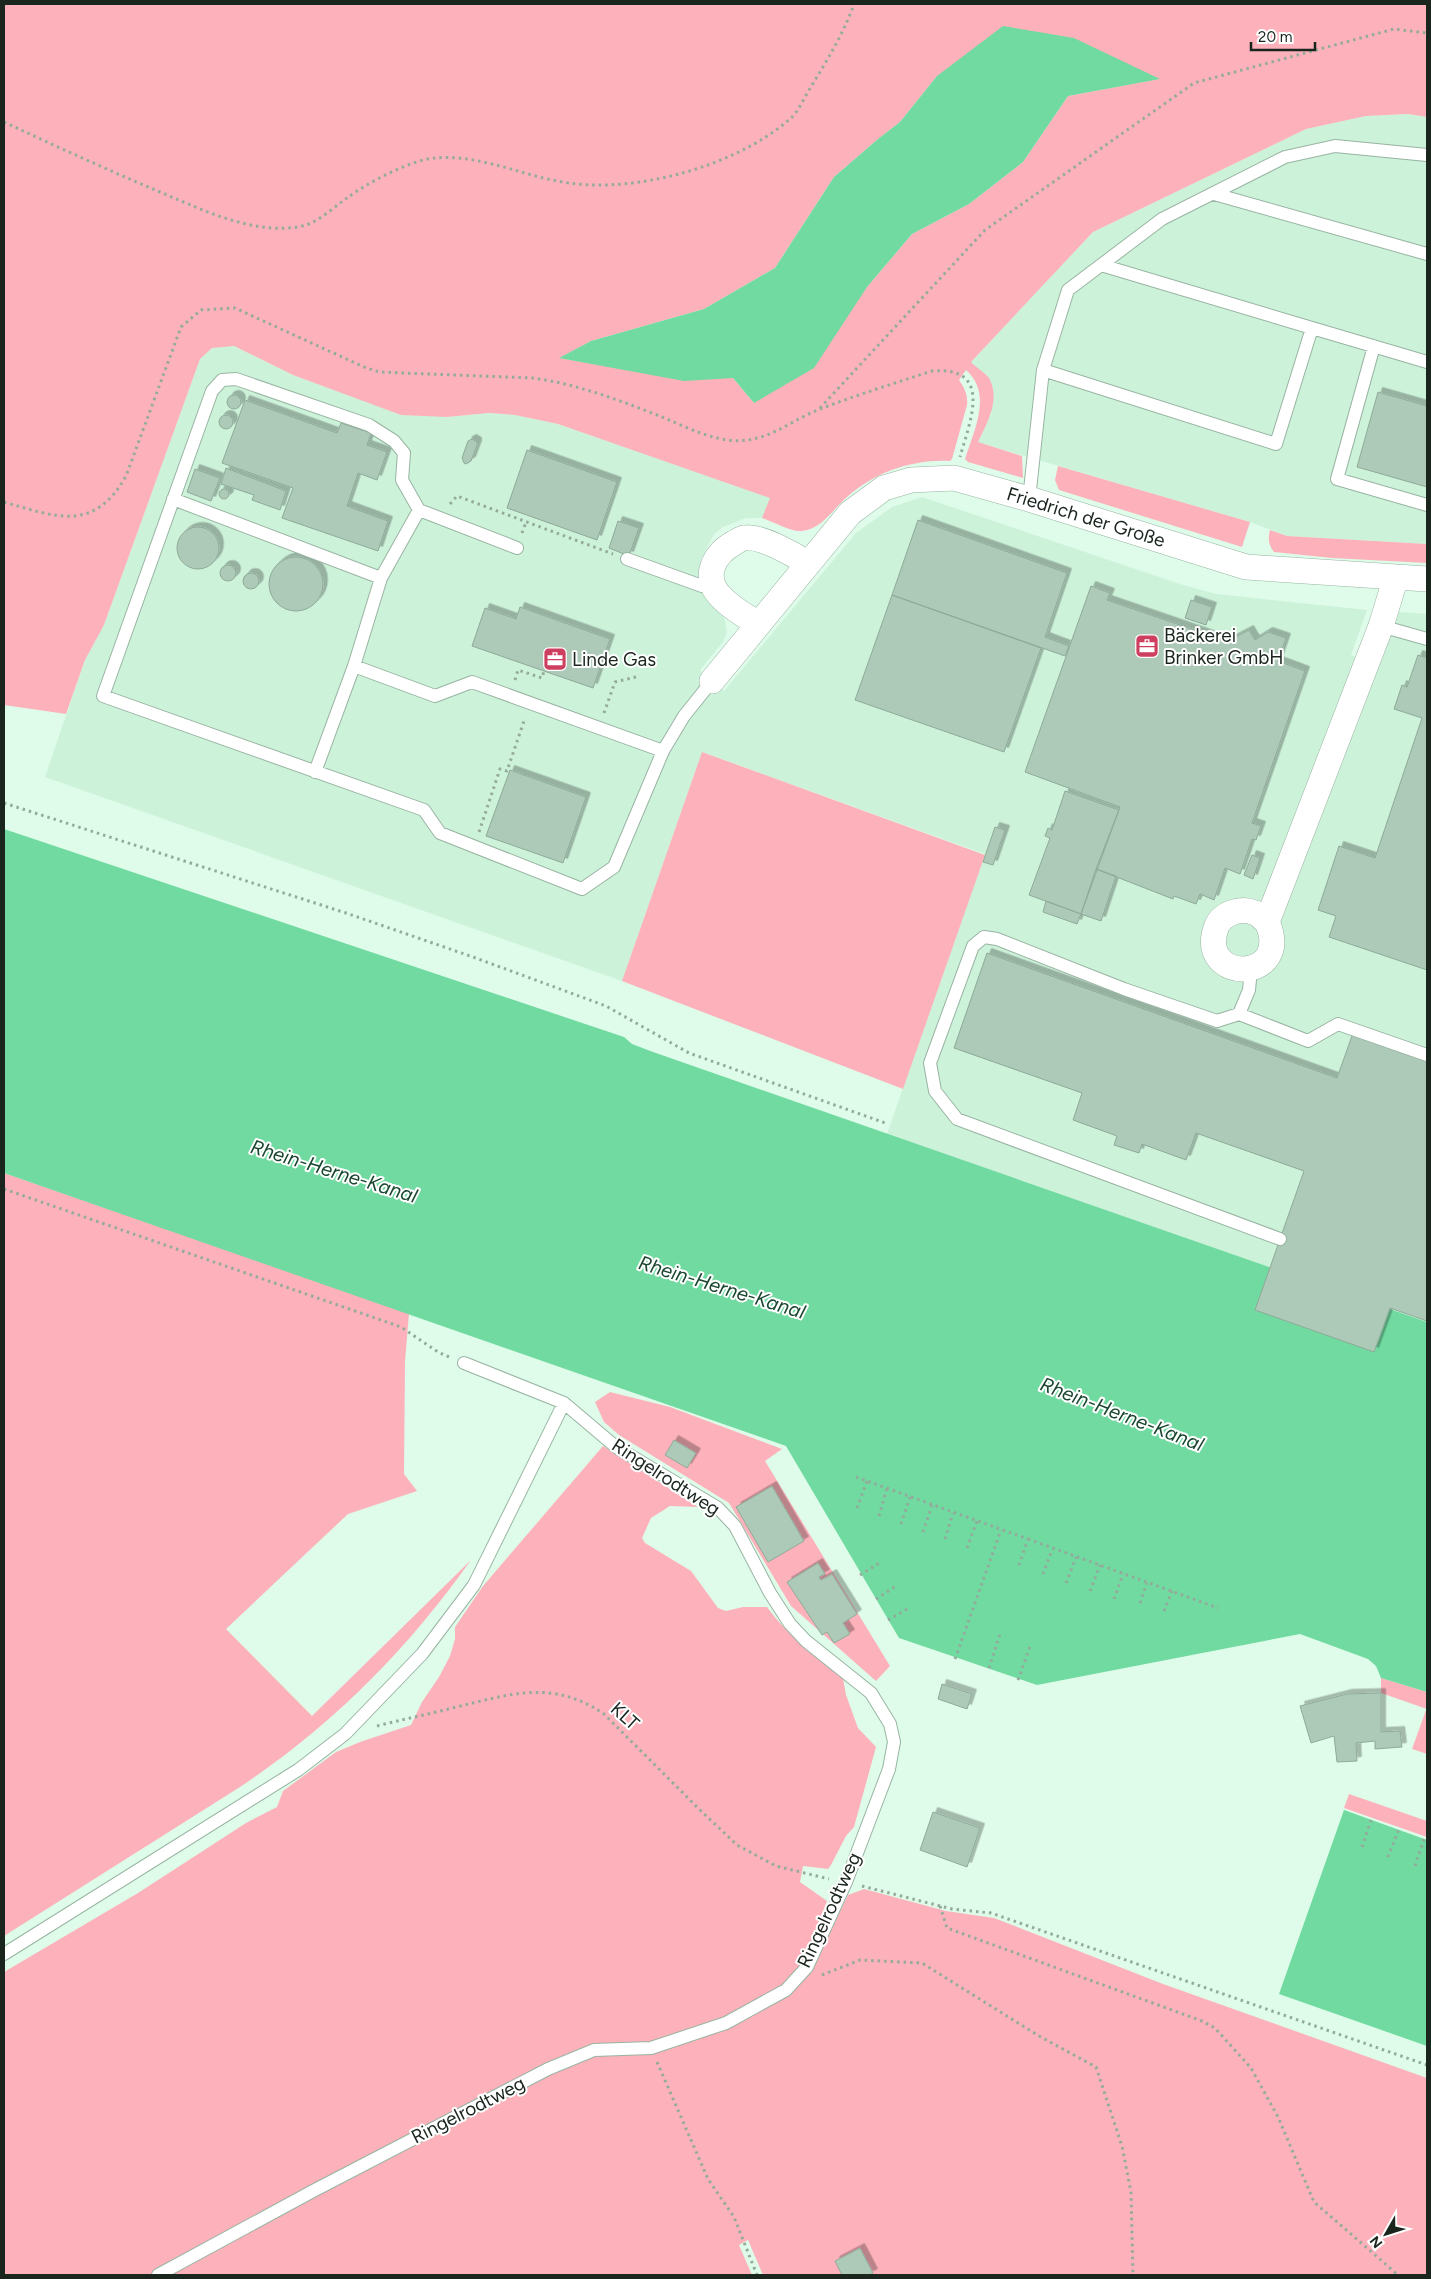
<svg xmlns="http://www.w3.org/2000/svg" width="1431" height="2279" font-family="Figtree,sans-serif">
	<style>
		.built { fill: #cdf2da }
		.green { fill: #fdb2bb; fill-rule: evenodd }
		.water { fill: #70daa0 }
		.building { fill: #adc9b7; stroke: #8eaa98; filter: url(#shadow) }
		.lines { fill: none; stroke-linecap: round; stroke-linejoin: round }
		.service-casing { stroke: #98b4a2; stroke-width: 14 }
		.minor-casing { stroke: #98b4a2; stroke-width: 26 }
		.path { stroke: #94ab9c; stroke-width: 3; stroke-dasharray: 2.5 4; stroke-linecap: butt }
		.service { stroke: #fff; stroke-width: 12 }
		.minor { stroke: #fff; stroke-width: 25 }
		.labels { text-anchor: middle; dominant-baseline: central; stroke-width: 4; stroke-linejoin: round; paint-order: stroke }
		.street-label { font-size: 19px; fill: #1a251e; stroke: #fff }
		.poi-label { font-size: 19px; fill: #1a251e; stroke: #fff; text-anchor: start }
		.water-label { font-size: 20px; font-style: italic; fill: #1b4730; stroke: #fff }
	</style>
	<defs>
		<filter id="shadow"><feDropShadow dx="4.5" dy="-4.5" stdDeviation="0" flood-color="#0004"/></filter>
	</defs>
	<rect width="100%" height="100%" fill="#defce9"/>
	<path class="built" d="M1408 114 1427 117V544L1287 536 1250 522 977 442 991 414 971 362 1093 232 1306 129 1366 116Z
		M225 346H234L293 375 337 391 447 417 489 413 515 415 558 424 771 498 762 518H746L723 527 714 534 702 557 700 567 709 602 724 617 727 632 723 642 700 670 724 691 856 533 892 507 922 497 1183 585 1216 594 1367 610 1351 655 1379 667 1399 612 1427 614V1322L887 1134 985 854 702 752 622 981 45 777 85 660 104 625 200 359 212 348Z"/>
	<path class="green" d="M4 4H1427V117L1408 114 1366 116 1306 129 1093 232 971 362C976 367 985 373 989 378 1001 400 987 423 978 442L1022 456 1023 478 968 462 965 459C974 430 993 394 966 370L959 380C965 389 968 395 967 405L952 459 950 461C913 459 875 472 847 497 833 509 822 529 802 531 790 532 775 522 762 518L770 498 558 424 515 415 489 413 447 417 401 415 293 375 234 346 212 348 200 359 104 625 85 660 66 714 4 705ZM937 76 1159 79 1068 96 1023 162 969 204 912 234 867 287 754 403 733 378 616 368 560 358 591 341 704 309 775 268 834 177 878 139 900 122Z
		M1058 466 1250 522 1242 547 1059 490 1055 480Z
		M1270 530 1287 536 1427 544V563L1332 558 1274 552C1268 544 1268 539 1270 530Z
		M702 752 985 855 903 1089 622 981Z
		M4 1173 409 1313 405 1362 404 1474 417 1491 348 1514 226 1629 312 1716 471 1560C406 1651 333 1725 240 1787L4 1936Z
		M610 1392 670 1407 782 1449 765 1461 890 1666 876 1681 791 1606 729 1503 619 1435 604 1422 595 1402Z
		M603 1446 698 1507 670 1506 651 1518 642 1538 645 1543 691 1571 718 1608 726 1611 743 1607H767C788 1636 815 1656 843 1678L846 1695 858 1728 876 1747 854 1827 846 1836 831 1865 828 1869 803 1866 800 1882 827 1901 816 1930 829 1934 848 1895 864 1889 946 1911 994 1918 1163 1984 1427 2078V2275H763L748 2240 739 2245 752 2275H4V1972L138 1893 246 1823 277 1807 283 1791 336 1752 360 1742 411 1725 422 1702 439 1677 450 1656 455 1639V1627L483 1586Z
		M1381 1678 1427 1692V1709L1381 1693Z
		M1426 1710H1427V1754L1412 1749Z
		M1349 1794 1427 1821V1837L1344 1808Z"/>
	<path class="water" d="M1003 26 1074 38 1160 79 1068 96 1023 162 969 204 912 234 867 287 814 368 754 403 733 378 684 381 559 358 591 341 704 309 775 268 834 177 878 139 900 122 937 76Z
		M4 829 624 1037 632 1044 653 1052 1427 1322V1692L1381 1678 1376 1666 1368 1659 1300 1634 1037 1685 899 1638 786 1446 4 1173Z
		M1344 1810 1427 1840V2046L1279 1994Z"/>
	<path class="building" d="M1378 392 1427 406V487L1357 467Z
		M227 402a7 7 0 1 1 14 0a7 7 0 1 1-14 0Z
		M245 400 337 433 341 423 371 433 367 445 387 452 377 480 358 473 347 506 388 521 378 551 282 518 293 488 222 463Z
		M219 422a7 7 0 1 1 14 0a7 7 0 1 1-14 0Z
		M472 439 477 442V445L471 461 466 464 464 463 462 458 468 441Z
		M527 450 617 482 597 540 507 508Z
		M226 468 286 491 280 510 252 500 254 495 221 484Z
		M195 469 220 478 211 501 187 492Z
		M219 494a5 5 0 1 1 10 0a5 5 0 1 1-10 0Z
		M918 520 1067 573 1045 637 1069 646 1065 656 892 595Z
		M618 521 639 528 629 556 609 548Z
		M177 548a21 21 0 1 1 42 0a21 21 0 1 1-42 0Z
		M269 584a27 27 0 1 1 54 0a27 27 0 1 1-54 0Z
		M220 573a8 8 0 1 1 16 0a8 8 0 1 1-16 0Z
		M243 581a8 8 0 1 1 16 0a8 8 0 1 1-16 0Z
		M1091 586 1110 593 1107 600 1221 639 1224 643 1249 630 1255 640 1268 632 1286 638 1278 661 1305 671 1252 823 1261 826 1256 840 1252 839 1240 874 1225 868 1214 900 1200 894 1196 904 1174 896 1173 899 1096 869 1120 807 1025 772Z
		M892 595 1041 648 1004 752 855 700Z
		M1191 600 1212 607 1206 625 1185 618Z
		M520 607 610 639 593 688 472 646 485 608 516 619Z
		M1418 655 1427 658V970L1329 937 1336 916 1318 910 1339 846 1375 858 1422 718 1394 709 1402 685 1407 687Z
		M510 770 586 797 563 863 486 836Z
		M1065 791 1119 810 1081 914 1029 895 1050 838 1045 836 1048 828 1052 830Z
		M995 827 1005 830 993 865 983 862Z
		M1252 855 1260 858 1253 879 1244 875Z
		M1096 869 1116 876 1101 921 1081 914Z
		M1046 901 1081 914 1077 924 1043 912Z
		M987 953 1337 1078 1353 1033 1427 1060V1321L1390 1308 1374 1352 1255 1310 1304 1171 1196 1133 1186 1160 1142 1144 1139 1153 1114 1145 1117 1136 1073 1120 1082 1093 954 1048Z
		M674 1440 696 1453 687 1468 665 1455Z
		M772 1486 804 1541 768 1562 736 1507Z
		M818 1563 825 1574 819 1577 821 1580 832 1574 857 1614 843 1623 850 1634 834 1643 827 1632 822 1635 787 1582Z
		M942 1684 972 1694 967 1709 938 1699Z
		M1381 1693V1732L1400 1731 1402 1747 1375 1749V1741L1356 1743 1357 1761 1337 1762 1334 1736 1311 1743 1300 1706 1347 1694Z
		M933 1812 980 1828 967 1867 920 1850Z
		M860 2248 873 2273 869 2275H842L835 2261Z"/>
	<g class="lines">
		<g class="service-casing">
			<path id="service" d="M1214 194 1427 254
				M1312 328 1427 362
				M1374 346 1337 479 1427 505
				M1043 370 1276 444 1312 328 1101 265
				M173 499 381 578
				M1029 499 1043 370 1068 290 1162 219 1285 157 1335 146 1427 155
				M419 510 517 548
				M627 559 702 586 713 585
				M1381 626 1427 639
				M663 751 472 682 435 696 354 666 381 578 419 510 402 480 404 453 394 441 369 425 236 379 222 380 212 391 103 696 424 810 440 833 582 889 614 867 663 751 684 716 712 681
				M315 772 354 666
				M1251 969 1249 990 1239 1014 1217 1021 1124 989 997 939 984 937 973 946 930 1063 935 1091 957 1119 1280 1239
				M1239 1014 1308 1041 1338 1024 1427 1055
				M4 1954 298 1770 345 1734 422 1654 474 1585 564 1403
				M158 2275 313 2191 548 2069 594 2050 651 2048 726 2023 786 1990 807 1967 846 1882 889 1769 894 1742 890 1724 871 1693 806 1641 790 1624 770 1593 735 1526 718 1508 616 1447 564 1403 464 1363"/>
		</g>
		<g class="minor-casing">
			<path id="minor" d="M1396 577 1427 579
				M757 623C745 616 730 607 720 596 702 577 714 554 734 543 736 542 741 538 744 538 760 535 793 554 807 563
				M712 681 850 513 884 488 911 480 954 478 1029 499 1246 567 1396 577 1381 626 1267 922C1294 983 1197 984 1216 928 1221 913 1241 907 1255 913 1259 914 1263 919 1267 922"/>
		</g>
		<path class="path" d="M4 122C55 146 108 170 160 192 193 206 227 222 262 227 276 229 293 229 306 225 321 220 334 207 347 198 367 183 410 160 435 158 482 154 524 177 569 183 640 193 737 165 790 119 798 112 803 100 809 90 826 62 843 35 854 4
			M820 408 985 230 1194 83 1394 29 1427 33
			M4 502C56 517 94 533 126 476L181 327 201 310 235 308 364 367 379 372 533 378C576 384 616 399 657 415 680 424 704 437 728 440 765 445 789 421 820 409 857 395 895 383 932 371 994 366 970 421 960 457
			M450 504 457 496 613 554
			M522 533 526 522
			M515 680 518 670 542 678 544 671
			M604 713 615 682 640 676
			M4 803 346 913 473 957 606 1006 689 1053 888 1124
			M479 832 500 769 507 771 525 718
			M4 1189 401 1327 438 1352 449 1357
			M856 1477 1028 1539 1019 1565
			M857 1508 867 1481
			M879 1516 887 1488
			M901 1524 910 1497
			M923 1532 932 1505
			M945 1539 953 1513
			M1028 1539 1218 1608
			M967 1548 977 1521
			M1043 1574 1052 1550
			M860 1575 881 1562
			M1066 1583 1076 1557
			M1090 1591 1100 1565
			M876 1599 896 1586
			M1114 1599 1123 1574
			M1140 1603 1147 1583
			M1164 1611 1172 1591
			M888 1620 909 1608
			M955 1659 1001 1530
			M989 1668 1000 1634
			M1018 1680 1031 1644
			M377 1726C404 1719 430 1714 456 1707 512 1694 552 1679 604 1714L700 1810 737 1845 776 1866 829 1879
			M1362 1847 1371 1820
			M1388 1857 1399 1829
			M1415 1866 1424 1839
			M862 1886 952 1909 991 1913 1427 2065
			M940 1906 947 1928 1202 2021 1215 2028 1251 2068 1278 2117 1314 2202 1398 2275
			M822 1975 860 1960 922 1963 1039 2036 1096 2067 1122 2146 1131 2192 1133 2275
			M657 2062 708 2179 734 2217 757 2275"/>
		<use href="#service" class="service"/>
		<use href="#minor" class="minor"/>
	</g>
	<defs>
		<g id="office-square" transform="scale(1.25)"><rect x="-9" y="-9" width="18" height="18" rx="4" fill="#cd3e5f" stroke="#fff"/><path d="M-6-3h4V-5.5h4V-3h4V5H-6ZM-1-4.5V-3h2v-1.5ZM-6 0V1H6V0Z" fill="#fff"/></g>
	</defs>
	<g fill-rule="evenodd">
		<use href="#office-square" x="1147" y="646"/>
		<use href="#office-square" x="555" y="659"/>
	</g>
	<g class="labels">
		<g class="street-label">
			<text transform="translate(1086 517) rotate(17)">Friedrich der Große</text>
			<text transform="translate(666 1477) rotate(33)">Ringelrodtweg</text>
			<text transform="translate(625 1716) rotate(42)">KLT</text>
			<text transform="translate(829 1910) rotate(-65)">Ringelrodtweg</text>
			<text transform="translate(468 2110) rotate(-27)">Ringelrodtweg</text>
		</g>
		<g class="poi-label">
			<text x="1164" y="635">Bäckerei<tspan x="1164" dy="22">Brinker GmbH</tspan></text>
			<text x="572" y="659">Linde Gas</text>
		</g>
		<g class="water-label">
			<text transform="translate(334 1171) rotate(17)">Rhein-Herne-Kanal</text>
			<text transform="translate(722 1287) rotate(17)">Rhein-Herne-Kanal</text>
			<text transform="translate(1122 1414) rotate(21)">Rhein-Herne-Kanal</text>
		</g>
	</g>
	<rect width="1431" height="2279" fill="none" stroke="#1a251e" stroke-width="10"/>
	<g transform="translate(1386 2234) rotate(231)" stroke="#ffffff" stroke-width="4" paint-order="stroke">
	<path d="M0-4L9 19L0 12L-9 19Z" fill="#1a251e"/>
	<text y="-8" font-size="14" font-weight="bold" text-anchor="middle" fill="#1a251e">N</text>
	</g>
	<path d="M1251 42v8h64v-8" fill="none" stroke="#1a251e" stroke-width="2.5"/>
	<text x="1258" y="42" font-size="15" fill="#1a251e" stroke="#ffffff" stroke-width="4" paint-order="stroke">20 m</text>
</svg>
